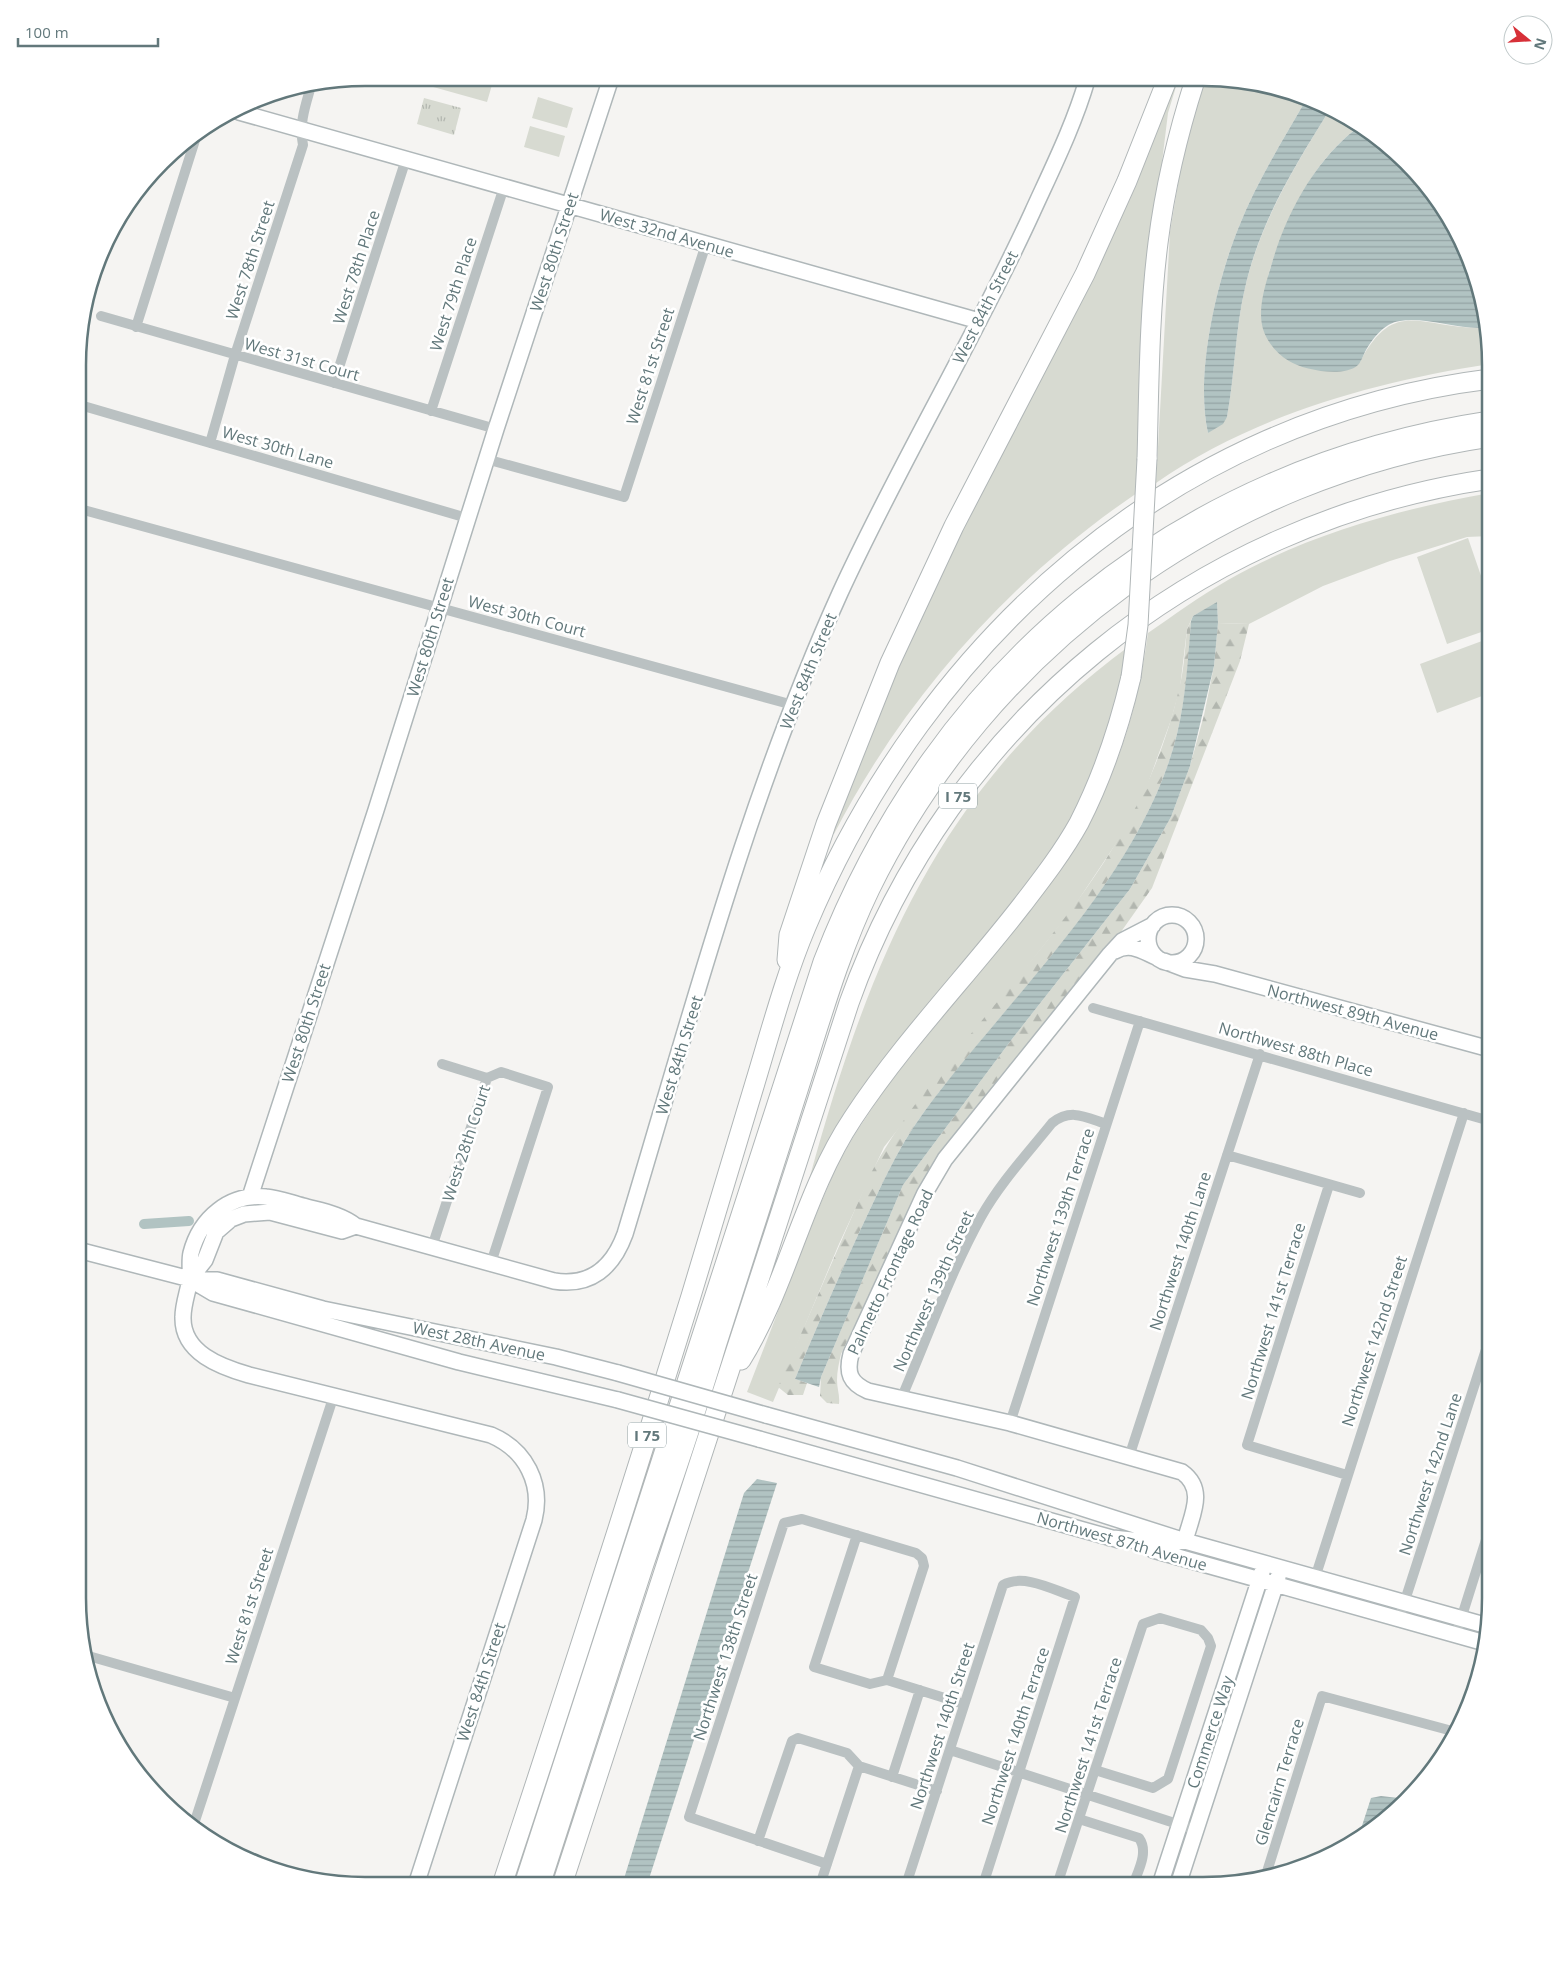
<svg xmlns="http://www.w3.org/2000/svg" width="1568" height="1963" font-family="'Open Sans',sans-serif">
	<style>
		.grass { fill: #d7dad1 }
		.forest { fill: url(#forest-firs) }
		.park { fill: url(#park-tufts) }
		.water { fill: url(#water-rules) }
		.lines { fill: none; stroke-linecap: round; stroke-linejoin: round }
		.canal { stroke: #b1c3c2; stroke-width: 10 }
		.secondary-casing { stroke: #afb7b9; stroke-width: 18 }
		.highway-casing { stroke: #b0b6b7; stroke-width: 21 }
		.street { stroke: #bac1c2; stroke-width: 10 }
		.secondary { stroke: #fff; stroke-width: 15 }
		.highway { stroke: #fff; stroke-width: 19 }
		.secondary-bridge-casing { stroke: #afb7b9; stroke-width: 18; stroke-linecap: butt }
		.highway-bridge-casing { stroke: #b0b6b7; stroke-width: 21; stroke-linecap: butt }
		.secondary-bridge { stroke: #fff; stroke-width: 15 }
		.highway-bridge { stroke: #fff; stroke-width: 19 }
		.labels { text-anchor: middle; dominant-baseline: central; stroke-width: 5; stroke-linejoin: round; paint-order: stroke }
		.shield { fill: #fff; stroke: #91a0a3; stroke-width: 1 }
		.shield-label { font-size: 15px; font-weight: bold; fill: #62787b }
		.street-label { font-size: 16px; fill: #62787b; stroke: #fff }
		.rim { fill: none; stroke: #62787b; stroke-width: 2.5 }
	</style>
	<defs>
		<pattern id="forest-firs" width="22" height="20" patternUnits="userSpaceOnUse" patternTransform="scale(1.25)"><rect width="22" height="20" fill="#d7dad1"/><path d="M5 1l3.5 6h-7zM16 11l3.5 6h-7z" fill="#b2b6af"/></pattern>
		<pattern id="park-tufts" width="24" height="20" patternUnits="userSpaceOnUse" patternTransform="scale(1.25)"><rect width="24" height="20" fill="#d7dad1"/><path d="M3 7l-1-3M5 7V3M7 7l1-3M15 17l-1-3M17 17v-4M19 17l1-3" fill="none" stroke="#b2b6af"/></pattern>
		<pattern id="water-rules" width="6" height="5" patternUnits="userSpaceOnUse" patternTransform="scale(1.25)"><rect width="6" height="5" fill="#b1c3c2"/><path d="M0 2.5h6" fill="none" stroke="#93a3a3"/></pattern>
	</defs>
	<rect width="100%" height="100%" fill="#f5f4f2"/>
	<path class="grass" d="M401 78H494L487 102Z
		M1173 80H1178L1168 113 1157 203 1137 493C1010 579 904 698 834 834L829 832 934 584 1004 446 1073 318 1113 229Z
		M1204 80H1241L1307 98C1283 140 1256 183 1238 229 1216 283 1195 376 1208 433L1227 417C1235 374 1235 330 1245 288 1260 222 1295 166 1330 109L1361 125C1312 160 1285 220 1268 276L1360 362C1394 297 1421 328 1479 328L1485 323 1490 364C1373 382 1254 415 1156 483L1170 232 1181 166Z
		M538 97 573 108 567 128 532 118Z
		M530 126 565 136 559 157 524 147Z
		M1490 493V536L1467 537 1390 561 1323 586 1249 624 1218 623 1217 603 1193 616 1187 629 1180 688 1171 720 1143 797 1127 827 1071 911 884 1147 839 1244 773 1402 747 1392 807 1236 837 1165 855 1134 887 1086 1060 870C1110 793 1136 724 1148 633 1174 615 1200 596 1228 580 1309 534 1399 509 1490 493Z
		M1468 538 1490 602V629L1447 644 1417 557Z
		M1490 638V693L1437 713 1420 664Z
		M1128 647 1118 702 1087 788 1057 844 812 1180H809C869 962 939 786 1128 647Z"/>
	<path class="forest" d="M1191 621C1189 659 1186 697 1177 734 1142 877 1009 997 924 1112 896 1150 878 1193 858 1235 836 1283 815 1331 795 1379L807 1383 803 1395H788L778 1387 869 1177C897 1123 936 1077 974 1030 1063 922 1147 829 1179 689 1184 670 1185 649 1187 629Z
		M1218 623 1249 624 1240 661 1152 888 1111 946 926 1178 841 1354C839 1363 837 1371 837 1380 837 1389 840 1395 839 1404L827 1403 820 1396 821 1377 903 1185 1012 1039 1130 889 1171 817 1190 766 1204 715 1214 666Z"/>
	<path class="park" d="M424 98 461 108 454 135 417 124Z"/>
	<path class="water" d="M1307 98 1330 109C1295 166 1260 221 1245 288 1235 330 1235 374 1227 417L1223 424 1208 433C1195 375 1216 284 1238 229 1256 183 1283 140 1307 98Z
		M1361 125 1419 175 1452 222 1481 291 1485 323 1479 328C1455 328 1423 317 1400 321 1384 323 1372 339 1365 352 1363 356 1361 362 1358 365 1344 378 1303 370 1289 361 1277 354 1267 342 1263 329 1257 308 1266 283 1272 263 1287 211 1317 157 1361 125Z
		M1217 602 1218 623 1214 666 1190 766 1171 817 1130 889 1012 1039 903 1185 821 1377 819 1387 795 1379C815 1331 836 1283 858 1235 878 1193 896 1150 924 1112 1009 996 1142 877 1177 734 1186 696 1188 659 1191 621L1193 616Z
		M757 1479 777 1483 647 1885H622L744 1493Z
		M1381 1796 1407 1799 1358 1838 1371 1798Z"/>
	<g class="lines">
		<path class="canal" d="M144 1224 189 1221"/>
		<g class="secondary-casing">
			<path id="secondary" d="M239 112 979 321
				M1148 939a24 24 0 1 1 48 0a24 24 0 1 1-48 0Z
				M1115 951C1130 942 1142 951 1156 957
				M1164 961 1185 969 1215 974 1490 1049
				M250 1197 376 810 496 429 611 78
				M78 1250 190 1279 217 1280 323 1309 556 1357 618 1373
				M190 1279 205 1260 216 1232 231 1219 244 1214 270 1212 342 1231 356 1226
				M191 1280 213 1293 459 1362 618 1400
				M766 1415 957 1468 1185 1541 1488 1626
				M759 1439 1119 1540
				M1110 1538C1139 1539 1157 1547 1185 1541 1191 1516 1207 1490 1182 1472L1010 1423 868 1391C850 1383 846 1373 851 1354L925 1193 945 1159 1110 954 1122 941 1153 925
				M1153 1550 1485 1643
				M416 1885 534 1520C543 1484 526 1450 491 1435L249 1375C221 1367 182 1353 183 1317 183 1304 188 1292 190 1279 191 1271 189 1261 191 1253 200 1218 230 1193 266 1197 279 1198 291 1203 303 1206 321 1211 341 1214 356 1226L554 1281C591 1287 613 1267 625 1234 690 1019 747 799 840 593 899 464 973 342 1032 213 1052 169 1074 125 1087 80
				M1160 1885 1262 1572
				M1178 1885 1278 1577"/>
		</g>
		<g class="highway-casing">
			<path id="highway" d="M1147 459C1149 387 1149 314 1158 243 1165 187 1178 133 1195 80
				M787 960 789 935 826 824 890 663 954 526 1085 274 1127 181 1167 80
				M741 1360C788 1284 803 1193 853 1118 903 1042 967 976 1022 905 1042 879 1063 852 1079 823 1103 776 1119 728 1131 677
				M502 1885C567 1689 630 1493 691 1296 713 1225 734 1154 755 1083 771 1030 785 977 806 927 927 638 1173 418 1490 379
				M524 1885 823 962C936 668 1177 468 1490 421
				M540 1885C575 1779 608 1673 643 1567 668 1493 694 1420 716 1346 743 1261 771 1175 798 1090 820 1022 839 953 870 889 989 646 1223 476 1490 437
				M562 1885 849 1003C949 722 1196 522 1490 479"/>
		</g>
		<path class="street" d="M101 316 496 429
			M136 327 196 137
			M334 383 406 159
			M80 405 467 518
			M431 411 504 187
			M210 443 235 355 303 145C299 123 305 107 311 86
			M486 459 624 497 706 244
			M80 509 793 705
			M1093 1008 1490 1121
			M442 1064 487 1078
			M1227 1155 1360 1193
			M1329 1185 1247 1445 1347 1475
			M432 1247 487 1078 501 1072 548 1087 491 1263
			M78 1266 83 1251
			M901 1399C927 1339 949 1275 981 1217 1000 1183 1028 1153 1052 1123 1071 1108 1085 1117 1106 1124
			M1010 1423 1140 1021
			M1129 1457 1260 1054
			M857 1535 814 1667 870 1684 887 1680 964 1704
			M1315 1578 1464 1113
			M1399 1619 1490 1337
			M1456 1635 1490 1527
			M85 1655 235 1698
			M950 1750 1196 1830
			M892 1777 920 1690
			M1079 1819 1139 1838C1149 1852 1138 1871 1133 1885
			M193 1827 334 1395
			M758 1841 792 1741 798 1738 847 1753 859 1766 937 1791
			M827 1864 689 1817 784 1523 802 1519 916 1553 922 1558 924 1566 887 1680
			M1265 1878 1322 1696 1456 1732
			M692 1885 701 1883 709 1885
			M820 1885 859 1766
			M906 1885 1003 1585C1023 1573 1054 1590 1075 1597L983 1885
			M1057 1885 1143 1624 1160 1618 1201 1630 1208 1638 1211 1646 1168 1779 1153 1788 1095 1770"/>
		<use href="#secondary" class="secondary"/>
		<use href="#highway" class="highway"/>
		<g class="secondary-bridge-casing">
			<path id="secondary-bridge" d="M618 1373 766 1415
				M618 1400 759 1439"/>
		</g>
		<g class="highway-bridge-casing">
			<path id="highway-bridge" d="M1131 677 1138 625 1147 459"/>
		</g>
		<use href="#secondary-bridge" class="secondary-bridge"/>
		<use href="#highway-bridge" class="highway-bridge"/>
	</g>
	<g class="labels">
		<g class="shield">
			<rect x="939" y="783.5" width="38" height="25" rx="4"/>
			<rect x="628" y="1422.5" width="38" height="25" rx="4"/>
		</g>
		<g class="shield-label">
			<text x="958" y="796">I 75</text>
			<text x="647" y="1435">I 75</text>
		</g>
		<g class="street-label">
			<text transform="translate(667 233) rotate(16)">West 32nd Avenue</text>
			<text transform="translate(554 252) rotate(-72)">West 80th Street</text>
			<text transform="translate(250 260) rotate(-72)">West 78th Street</text>
			<text transform="translate(356 267) rotate(-72)">West 78th Place</text>
			<text transform="translate(453 294) rotate(-72)">West 79th Place</text>
			<text transform="translate(985 307) rotate(-63)">West 84th Street</text>
			<text transform="translate(302 359) rotate(16)">West 31st Court</text>
			<text transform="translate(650 366) rotate(-72)">West 81st Street</text>
			<text transform="translate(278 447) rotate(16)">West 30th Lane</text>
			<text transform="translate(527 616) rotate(15)">West 30th Court</text>
			<text transform="translate(430 637) rotate(-73)">West 80th Street</text>
			<text transform="translate(808 671) rotate(-68)">West 84th Street</text>
			<text transform="translate(1353 1012) rotate(15)">Northwest 89th Avenue</text>
			<text transform="translate(306 1023) rotate(-72)">West 80th Street</text>
			<text transform="translate(1296 1049) rotate(16)">Northwest 88th Place</text>
			<text transform="translate(679 1055) rotate(-73)">West 84th Street</text>
			<text transform="translate(466 1143) rotate(-72)">West 28th Court</text>
			<text transform="translate(1060 1217) rotate(-72)">Northwest 139th Terrace</text>
			<text transform="translate(1180 1251) rotate(-72)">Northwest 140th Lane</text>
			<text transform="translate(890 1272) rotate(-65)">Palmetto Frontage Road</text>
			<text transform="translate(933 1291) rotate(-66)">Northwest 139th Street</text>
			<text transform="translate(1273 1311) rotate(-73)">Northwest 141st Terrace</text>
			<text transform="translate(479 1341) rotate(12)">West 28th Avenue</text>
			<text transform="translate(1374 1341) rotate(-72)">Northwest 142nd Street</text>
			<text transform="translate(1430 1474) rotate(-72)">Northwest 142nd Lane</text>
			<text transform="translate(1122 1541) rotate(16)">Northwest 87th Avenue</text>
			<text transform="translate(249 1606) rotate(-72)">West 81st Street</text>
			<text transform="translate(725 1657) rotate(-72)">Northwest 138th Street</text>
			<text transform="translate(481 1682) rotate(-72)">West 84th Street</text>
			<text transform="translate(942 1726) rotate(-72)">Northwest 140th Street</text>
			<text transform="translate(1210 1732) rotate(-72)">Commerce Way</text>
			<text transform="translate(1015 1736) rotate(-72)">Northwest 140th Terrace</text>
			<text transform="translate(1088 1745) rotate(-72)">Northwest 141st Terrace</text>
			<text transform="translate(1279 1782) rotate(-73)">Glencairn Terrace</text>
		</g>
	</g>
	<path d="M0 0H1568V1963H0ZM365 86H1203A279 279 0 0 1 1482 365V1598A279 279 0 0 1 1203 1877H365A279 279 0 0 1 86 1598V365A279 279 0 0 1 365 86Z" fill="#fff" fill-rule="evenodd"/>
	<path class="rim" d="M365 86H1203A279 279 0 0 1 1482 365V1598A279 279 0 0 1 1203 1877H365A279 279 0 0 1 86 1598V365A279 279 0 0 1 365 86Z"/>
	<g transform="translate(1528 40) rotate(108)"><circle r="24" fill="#ffffff" stroke="#c0c9ca"/>
	<path d="M0-4L9 19L0 12L-9 19Z" fill="#d73038"/>
	<text y="-8" font-size="14" font-weight="bold" text-anchor="middle" fill="#62787b">N</text>
	</g>
	<path d="M18 38v8h140v-8" fill="none" stroke="#62787b" stroke-width="2.5"/>
	<text x="25" y="38" font-size="15" fill="#62787b" stroke="#ffffff" stroke-width="4" paint-order="stroke">100 m</text>
</svg>
